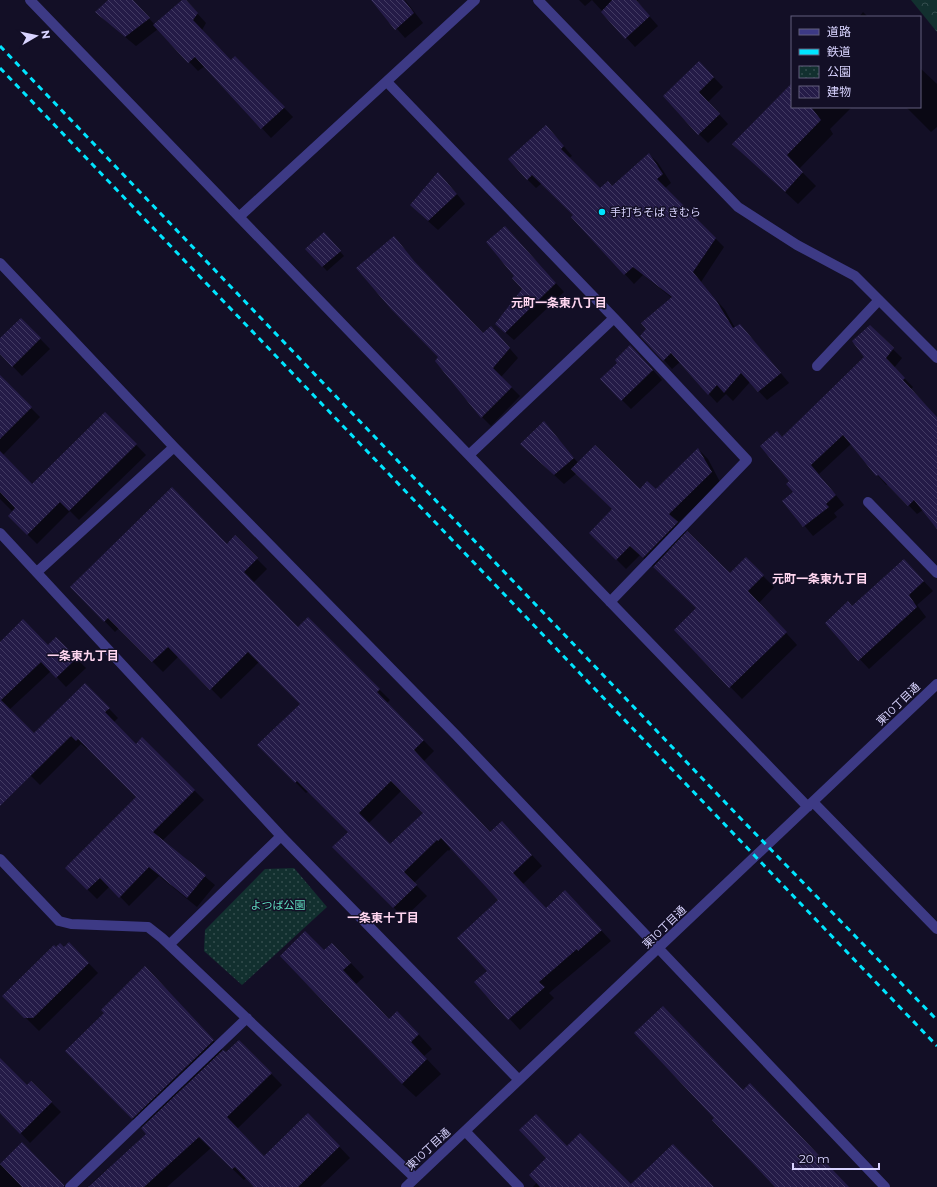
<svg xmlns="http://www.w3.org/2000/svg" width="937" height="1187" font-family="Montserrat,'Noto Sans JP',sans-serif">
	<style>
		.forest { fill: url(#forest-crowns) }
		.park { fill: url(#park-dots) }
		.shadow { fill: #0007; fill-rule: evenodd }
		.building { fill: url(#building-back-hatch); fill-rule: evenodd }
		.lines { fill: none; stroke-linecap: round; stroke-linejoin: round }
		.minor { stroke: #3d3a85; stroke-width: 10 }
		.rail { stroke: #00e5ff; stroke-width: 3; stroke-dasharray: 6 5; stroke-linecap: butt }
		.poi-dot { fill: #00e5ff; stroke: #130f26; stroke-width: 1.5 }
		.labels { text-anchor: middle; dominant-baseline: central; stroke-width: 3; stroke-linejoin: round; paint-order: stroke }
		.poi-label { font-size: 11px; fill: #d9d4ff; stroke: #130f26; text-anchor: start }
		.street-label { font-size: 11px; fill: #d9d4ff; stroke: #130f26 }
		.park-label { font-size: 11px; fill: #5fe0c0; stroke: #130f26 }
		.neighbourhood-label { font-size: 12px; font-weight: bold; fill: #ffd6f0; stroke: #130f26 }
	</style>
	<defs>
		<pattern id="forest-crowns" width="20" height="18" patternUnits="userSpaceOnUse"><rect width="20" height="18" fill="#12302f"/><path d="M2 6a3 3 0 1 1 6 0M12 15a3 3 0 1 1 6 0" fill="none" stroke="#344d4e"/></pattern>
		<pattern id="park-dots" width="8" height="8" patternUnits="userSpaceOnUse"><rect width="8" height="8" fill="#12302f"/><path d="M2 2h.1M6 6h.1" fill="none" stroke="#344d4e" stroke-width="1.8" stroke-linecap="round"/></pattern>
		<pattern id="building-back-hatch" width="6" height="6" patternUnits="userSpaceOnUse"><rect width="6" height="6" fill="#241b47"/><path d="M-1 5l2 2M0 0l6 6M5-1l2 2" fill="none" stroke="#433b63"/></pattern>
	</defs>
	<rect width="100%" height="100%" fill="#130f26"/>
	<path class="forest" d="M911 0H937V32Z"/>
	<path class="park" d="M294 868 327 907 242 985 204 951 205 930 265 869Z"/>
	<path class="shadow" d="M110 0H132L155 25 185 0 206 23 202 30 232 61 235 57 293 117 271 138 205 66 198 71 158 29 136 46 106 21 96 12Z
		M372 0H405L423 23 405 38Z
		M579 0H638L637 2 658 26 635 47 592 0 585 6Z
		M863 12 868 17H859Z
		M699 62 723 87 708 102 728 124 708 143 699 134Z
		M920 68 937 84V127L931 132 906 107H920Z
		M792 85V107H852L830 129 833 134 799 169 816 186 798 204 733 144Z
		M555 136 572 156 569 158 600 190 612 188 649 154 658 163 671 183 665 188 724 247 701 282 725 310 735 328 739 325 748 334 789 383 767 400 750 382 733 401 726 394 717 403 680 362 672 369 664 360 672 298 643 275 634 284 572 217 574 215 542 183 536 188 527 179Z
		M448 183 465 204 438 230 420 214Z
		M324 234 344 256 327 271 306 249Z
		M513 236 564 292 514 340 505 332 523 289 516 276Z
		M394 238 424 273 483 334 499 336 518 358 501 377 520 396 491 426 482 417 440 357Z
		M21 319 50 349 22 376 0 353V340Z
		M870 327 902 358 894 368 913 387 911 389 937 417V527L923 510 917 514 888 484 886 485 851 444 819 474 844 505 834 513 837 517 813 536 784 501 794 492 782 438 866 357Z
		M640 356 662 380 631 409 622 400 619 363Z
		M8 385 40 417 3 455 32 485 105 413 146 455 79 520 70 511 37 544 9 516 13 512 0 499V393Z
		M544 422 578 463 640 490 656 491 698 449 708 459 720 482 678 523 730 574 746 559 774 587 759 603 797 645 742 699 675 630 697 608 640 555 626 569 590 533 614 509 577 473 564 484 531 454Z
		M235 537 267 569 253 583 298 628 308 619 390 700 387 703 434 751 424 761 490 833H512L542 866 523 884 546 909 575 902 611 941 549 993 554 998 520 1030 476 982 489 971 499 900 451 848 449 851 448 850 414 883 427 896 404 918 334 847 349 832 309 791 306 793 259 745 301 704 259 662 221 699 179 656 163 672 119 628 115 632 72 587 227 545ZM402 790 424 813 390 845 368 824Z
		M904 560 933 591 917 605 926 617 869 669 826 623 852 607Z
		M56 639 86 668 66 687 51 671 9 710 34 735 85 684 118 718 114 722 136 745 142 738 204 800 162 841 215 885 197 907 159 876 129 906 110 886 97 899 66 868 137 797 88 748 87 749 81 744 40 785 6 751 0 741V644L48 647Z
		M69 943 98 973 39 1031 4 996 56 949 64 948Z
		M324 951 346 958 364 977 356 984 390 1020 411 1026 432 1049 424 1056 441 1074 416 1097 402 1084Z
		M145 967 226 1054 239 1041 282 1085 237 1129 265 1157 319 1125 350 1158 320 1187H255L246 1178 244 1180 211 1148 167 1187H87L147 1134 66 1051 105 1013Z
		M0 1059 27 1086 41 1092 61 1112 30 1143 2 1113Z
		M22 1143 65 1187H0V1165Z
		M567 1147 631 1186 714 1187H533Z"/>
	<path class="building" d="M108 0H133L150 18 125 37 95 12Z
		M182 0H186L198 13 193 20 231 60 235 56 285 107 261 129 195 57 188 63 153 25Z
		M371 0H404L414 13 395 30Z
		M612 0H636L650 16 625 39 601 12Z
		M699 61 714 77 699 92 720 114 698 135 663 96Z
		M792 83V107H811L821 120 787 155 803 172 785 192 732 144Z
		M546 125 564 146 561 149 600 188 608 181 612 186 649 153 663 174 657 179 716 238 693 272 716 300 733 328 740 324 781 373 758 392 741 373 724 393 717 385 708 395 671 353 663 361 640 336 646 329 641 323 672 297 633 267 624 275 571 217 573 215 532 175 527 180 508 159Z
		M438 172 457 194 428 221 410 205Z
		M505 226 556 283 505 333 495 324 522 289 512 278 514 276 486 242Z
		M324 232 341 251 322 267 305 249Z
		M394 236 415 262 483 333 491 326 510 348 493 368 512 387 481 418 435 361 438 357 391 309 356 268Z
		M21 318 41 338 12 367 0 354V338Z
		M870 325 894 348 886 358 905 378 903 380 937 417V529L914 500 908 506 878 475 876 476 843 435 811 465 836 495 826 504 829 507 803 527 782 501 793 492 786 484 789 481 760 446 777 431 782 437 864 357 852 341Z
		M630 345 653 370 621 401 600 379 617 363 615 360Z
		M0 375 32 407 0 439Z
		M105 412 137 444 69 511 60 502 27 535 8 516 15 508 0 492V451L32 484Z
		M544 421 574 458 554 475 520 444Z
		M595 445 640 489 647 481 656 489 698 448 712 472 669 514 678 522 643 558 630 546 616 560 589 533 612 509 571 469Z
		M172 487 227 544 235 535 258 558 244 572 298 627 308 617 380 689 377 692 424 740 414 750 490 832 502 821 532 855 513 873 546 908 565 890 602 930 578 951 577 949 539 982 545 987 508 1020 474 982 487 971 457 938 498 900 441 838 438 841 437 840 404 872 417 885 393 908 332 847 348 832 297 781 295 783 257 745 300 704 248 652 210 690 168 647 152 662 108 618 104 622 70 587ZM391 781 423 813 390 844 359 813Z
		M687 531 730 573 746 557 764 575 748 591 787 632 729 688 674 630 696 608 653 567Z
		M904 559 924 581 909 595 917 607 858 661 825 623 848 601 852 606Z
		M23 619 48 645 56 637 77 658 56 678 41 662 1 700 34 733 85 683 110 708 105 712 136 744 142 737 195 790 153 832 206 875 187 898 149 867 119 898 100 878 87 890 65 868 136 797 78 739 76 741 71 736 0 806V642Z
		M305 931 324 950 332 943 351 963 343 970 389 1019 397 1011 419 1034 411 1042 427 1059 402 1084 280 956Z
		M69 942 89 963 33 1018H24L2 996 54 945 56 947 60 943 64 947Z
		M145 966 214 1040 132 1119 65 1051 104 1013 101 1010Z
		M663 1006 743 1090 750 1083 849 1187H775L712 1120 714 1118 634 1033Z
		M239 1040 272 1073 227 1117 264 1156 308 1113 340 1146 298 1187H254L235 1167 232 1169 199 1137 144 1187H88L146 1134 141 1128 223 1050 226 1052Z
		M0 1058 27 1085 31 1081 52 1102 20 1134 0 1113Z
		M536 1114 567 1146 580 1133 631 1184 673 1144 714 1187H540L529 1175 546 1158 519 1130Z
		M22 1142 64 1185V1187H22L0 1164Z"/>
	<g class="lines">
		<path class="minor" d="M30 0 808 807
			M538 0 738 207 797 245 855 276 937 358
			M387 82 614 318 747 460 610 602
			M239 217 475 0
			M0 263 174 447 456 735 885 1187
			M817 366 879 300
			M469 455 614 318
			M868 502 937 573
			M0 533 281 836 519 1080
			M37 572 174 447
			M813 802 937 929
			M0 859 59 921 71 924 148 927 162 938 415 1178
			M170 944 281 836
			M465 1131 519 1187
			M70 1187 247 1018
			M406 1187 937 684"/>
		<path class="rail" d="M0 46 745 823 937 1020
			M0 68 937 1046"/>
	</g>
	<circle class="poi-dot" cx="602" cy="212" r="4"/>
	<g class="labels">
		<g class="poi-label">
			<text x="610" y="212">手打ちそば きむら</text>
		</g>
		<g class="street-label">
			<text transform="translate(898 704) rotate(-44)">東10丁目通</text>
			<text transform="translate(664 927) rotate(-44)">東10丁目通</text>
			<text transform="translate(428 1149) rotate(-43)">東10丁目通</text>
		</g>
		<g class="park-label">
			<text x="278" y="905">よつば公園</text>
		</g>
		<g class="neighbourhood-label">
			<text x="559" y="302">元町一条東八丁目</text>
			<text x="820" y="578">元町一条東九丁目</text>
			<text x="83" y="655">一条東九丁目</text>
			<text x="383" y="917">一条東十丁目</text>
		</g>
	</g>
	<rect x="791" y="16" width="130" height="92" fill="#130f26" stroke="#625e7d"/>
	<rect x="799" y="29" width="20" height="6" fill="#3d3a85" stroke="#625e7d"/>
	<text x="827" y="36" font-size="12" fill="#d9d4ff">道路</text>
	<rect x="799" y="49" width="20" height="6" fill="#00e5ff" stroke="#625e7d"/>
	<text x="827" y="56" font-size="12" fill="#d9d4ff">鉄道</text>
	<rect x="799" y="66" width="20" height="12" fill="url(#park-dots)" stroke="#625e7d"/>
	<text x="827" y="76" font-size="12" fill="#d9d4ff">公園</text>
	<rect x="799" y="86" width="20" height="12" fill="url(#building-back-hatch)" stroke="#625e7d"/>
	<text x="827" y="96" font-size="12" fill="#d9d4ff">建物</text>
	<g transform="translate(36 36) rotate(81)" stroke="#130f26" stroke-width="3" paint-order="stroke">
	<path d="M0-3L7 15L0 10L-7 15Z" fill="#d9d4ff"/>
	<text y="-6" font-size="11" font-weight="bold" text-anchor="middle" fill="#d9d4ff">N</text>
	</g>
	<path d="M793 1163v6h86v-6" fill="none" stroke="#d9d4ff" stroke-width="2"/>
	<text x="799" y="1163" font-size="12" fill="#d9d4ff" stroke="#130f26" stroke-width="3" paint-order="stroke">20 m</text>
</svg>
